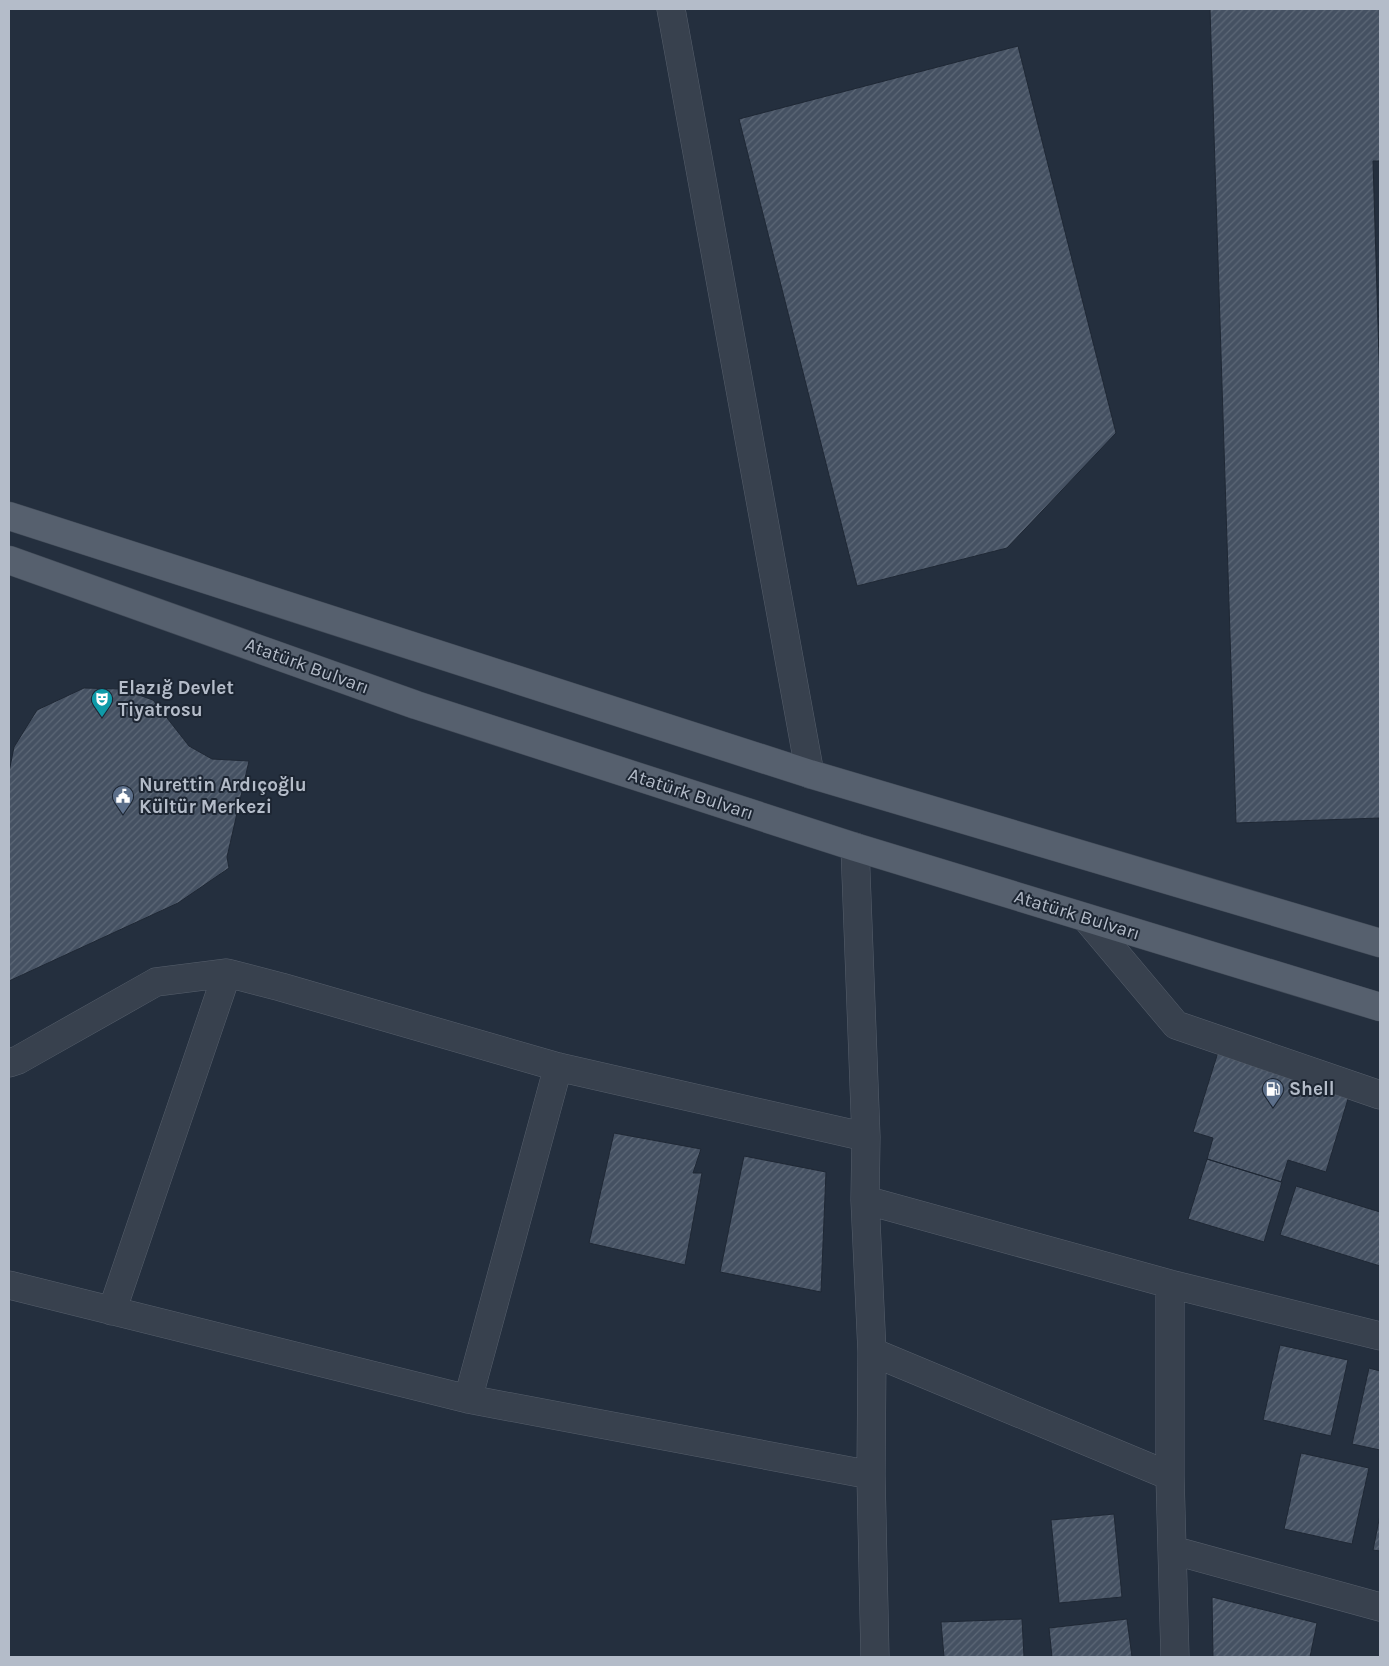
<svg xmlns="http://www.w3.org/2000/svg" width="1389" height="1666" font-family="Karla,sans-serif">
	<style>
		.building { fill: url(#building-hatch); stroke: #1f2835 }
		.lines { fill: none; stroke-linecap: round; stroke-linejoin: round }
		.minor-casing { stroke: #565f6c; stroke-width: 29 }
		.major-casing { stroke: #414a57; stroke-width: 29 }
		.minor { stroke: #38414e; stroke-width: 28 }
		.major { stroke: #56606e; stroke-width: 28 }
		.labels { text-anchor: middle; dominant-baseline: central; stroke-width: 4; stroke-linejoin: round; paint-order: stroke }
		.street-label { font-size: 19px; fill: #b4bcc9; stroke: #1d2633 }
		.poi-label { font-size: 19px; font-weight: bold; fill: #b4bcc9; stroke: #1d2633; text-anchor: start }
	</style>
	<defs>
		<pattern id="building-hatch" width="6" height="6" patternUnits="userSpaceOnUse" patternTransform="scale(1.25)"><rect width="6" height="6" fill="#455162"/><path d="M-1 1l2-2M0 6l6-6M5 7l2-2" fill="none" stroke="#5d6877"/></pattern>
	</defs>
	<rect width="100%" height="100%" fill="#242f3e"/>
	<path class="building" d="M1210 9H1380V161H1373L1380 389V818L1236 823Z
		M1018 46 1116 433 1007 548 857 586 739 119Z
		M84 688 122 689 153 700 189 746 212 759 249 761 227 857 229 868 178 903 9 981V772L14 747 37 710Z
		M1219 1049 1351 1089 1326 1172 1288 1160 1281 1182 1207 1159 1213 1138 1193 1132Z
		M614 1133 701 1149 693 1173H702L685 1265 589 1243Z
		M744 1156 826 1172 821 1292 720 1272Z
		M1207 1159 1282 1182 1264 1242 1188 1219Z
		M1296 1186 1380 1212V1266L1280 1235Z
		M1280 1345 1348 1360 1331 1436 1263 1420Z
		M1369 1368 1380 1371V1450L1352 1444Z
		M1301 1453 1369 1468 1352 1544 1284 1529Z
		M1114 1514 1122 1597 1059 1603 1051 1520Z
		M1380 1515V1551L1373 1550Z
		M1212 1597 1317 1623 1310 1657H1213Z
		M1022 1619 1024 1657H944L941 1622Z
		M1127 1619 1132 1657H1052L1049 1628Z"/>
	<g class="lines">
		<g class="minor-casing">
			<path id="minor" d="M671 9 810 774
				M855 847 866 1137 865 1200 872 1352 871 1475 875 1657
				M1086 918 1176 1025 1380 1095
				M9 1063 18 1060 156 982 227 973
				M865 1200 1170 1284 1380 1336
				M1170 1284V1476L1175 1657
				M9 1285 468 1399 871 1475
				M112 1311 227 973 281 987 558 1067 866 1137
				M872 1352 1170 1476
				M468 1399 558 1067
				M1172 1550 1380 1607"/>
		</g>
		<g class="major-casing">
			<path id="major" d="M9 516 810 774 1380 943
				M9 560 416 705 855 847 1380 1007"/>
		</g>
		<use href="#minor" class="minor"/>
		<use href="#major" class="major"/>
	</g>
	<defs>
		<g id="theatre-pin" transform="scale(1.125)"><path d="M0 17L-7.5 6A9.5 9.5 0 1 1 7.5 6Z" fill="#0f9aa8" stroke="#1d2633"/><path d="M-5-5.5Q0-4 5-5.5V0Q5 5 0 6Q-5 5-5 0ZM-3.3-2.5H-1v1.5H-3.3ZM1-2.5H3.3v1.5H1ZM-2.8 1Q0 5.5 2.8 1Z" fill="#fff"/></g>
		<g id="civic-pin" transform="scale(1.125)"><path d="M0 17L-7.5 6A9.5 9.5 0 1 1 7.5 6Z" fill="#5c6f8a" stroke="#1d2633"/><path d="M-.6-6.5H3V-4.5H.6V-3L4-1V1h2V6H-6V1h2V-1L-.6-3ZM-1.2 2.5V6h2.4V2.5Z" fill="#fff"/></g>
		<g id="fuel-pin" transform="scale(1.125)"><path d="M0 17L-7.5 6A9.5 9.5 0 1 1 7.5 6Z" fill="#5c6f8a" stroke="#1d2633"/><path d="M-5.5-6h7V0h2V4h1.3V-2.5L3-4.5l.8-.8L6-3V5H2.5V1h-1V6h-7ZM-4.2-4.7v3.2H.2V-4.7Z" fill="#fff"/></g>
	</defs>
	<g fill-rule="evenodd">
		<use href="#theatre-pin" x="102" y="699"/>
		<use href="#civic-pin" x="123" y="796"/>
		<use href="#fuel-pin" x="1273" y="1089"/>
	</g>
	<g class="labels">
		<g class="street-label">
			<text transform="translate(307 666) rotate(20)">Atatürk Bulvarı</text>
			<text transform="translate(691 794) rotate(18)">Atatürk Bulvarı</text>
			<text transform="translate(1077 915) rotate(17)">Atatürk Bulvarı</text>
		</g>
		<g class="poi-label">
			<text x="118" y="688">Elazığ Devlet<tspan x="118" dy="22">Tiyatrosu</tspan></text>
			<text x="139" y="785">Nurettin Ardıçoğlu<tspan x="139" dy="22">Kültür Merkezi</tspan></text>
			<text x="1289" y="1089">Shell</text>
		</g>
	</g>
	<rect width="1389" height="1666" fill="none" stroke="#b4bcc9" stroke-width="20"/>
</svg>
